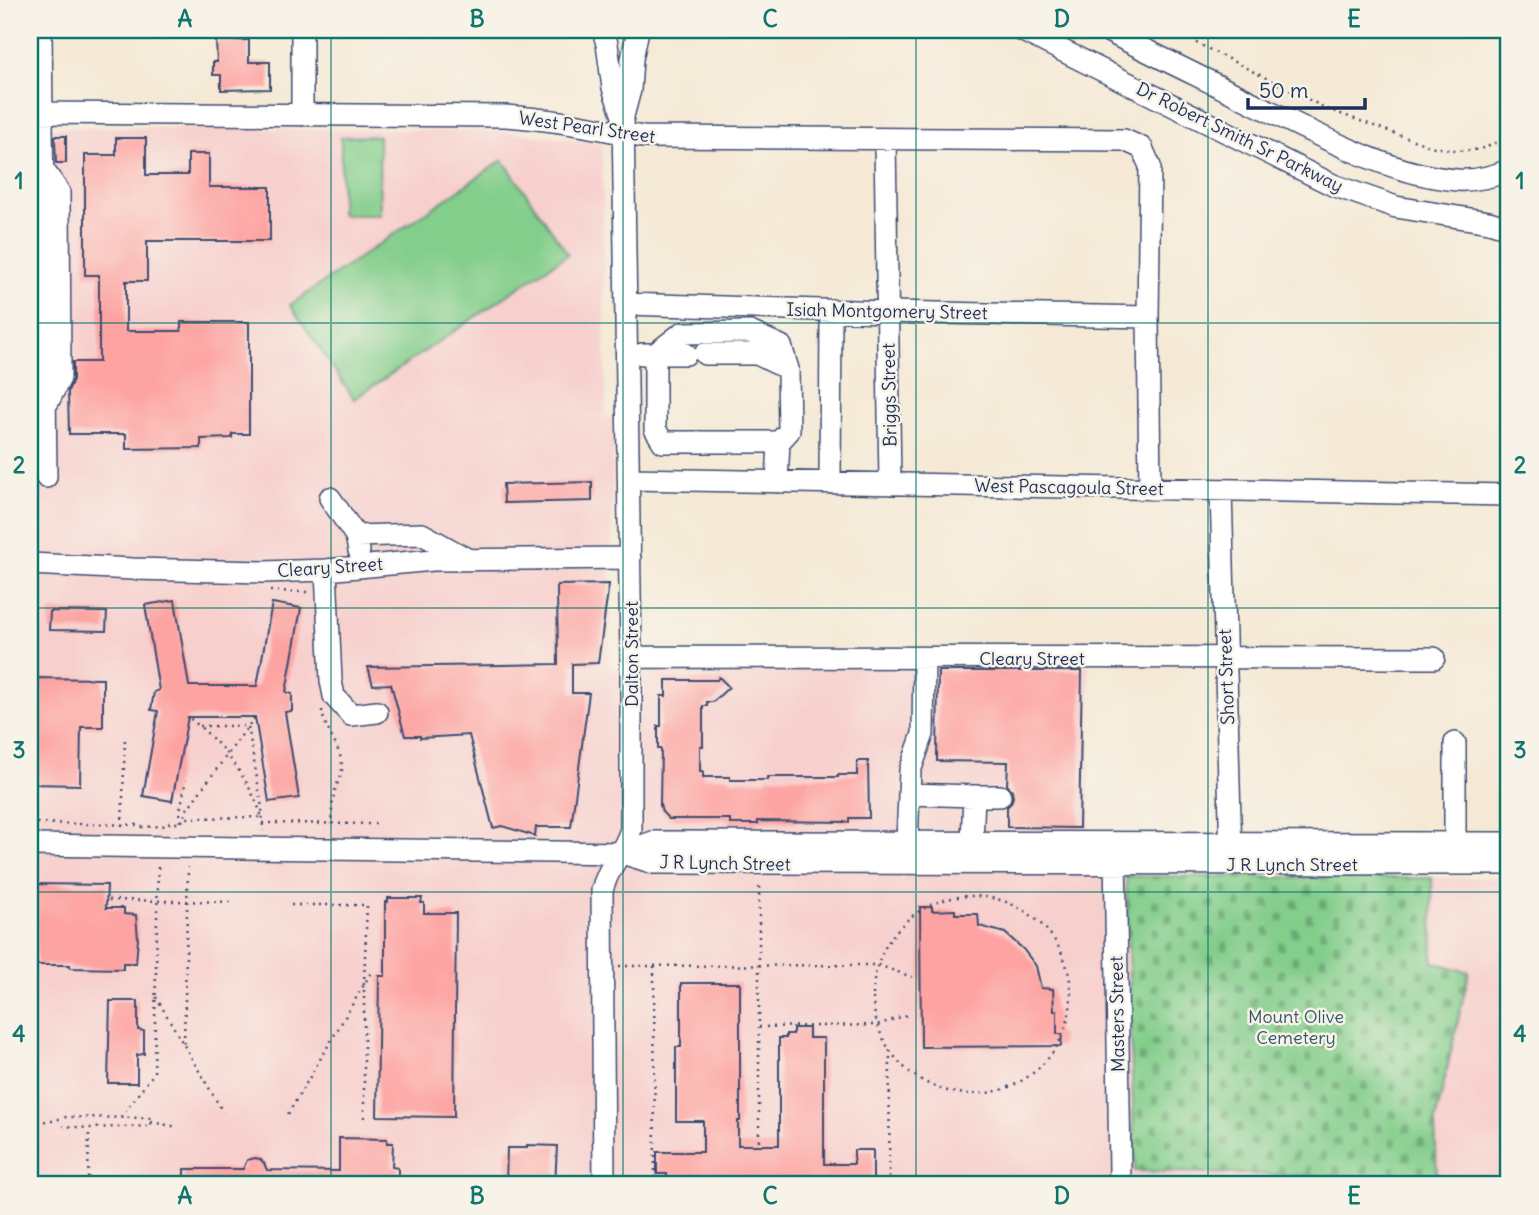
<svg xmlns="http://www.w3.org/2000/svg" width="1539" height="1215" font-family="Delius,sans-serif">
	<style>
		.built { fill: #f7d0ce }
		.cemetery { fill: url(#cemetery-stones); stroke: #4f7e74; stroke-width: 2 }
		.garden { fill: #83ce8b; stroke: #4f7e74; stroke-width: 2 }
		.building { fill: #fda4a3 }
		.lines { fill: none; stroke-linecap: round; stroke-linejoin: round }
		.minor-casing { stroke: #3c4b70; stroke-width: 24 }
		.path { stroke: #3c4b70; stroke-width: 2.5; stroke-dasharray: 2 5; stroke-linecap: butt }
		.minor { stroke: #fff; stroke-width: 21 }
		.grid { fill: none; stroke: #0f766e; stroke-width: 2; stroke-opacity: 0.55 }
		.labels { text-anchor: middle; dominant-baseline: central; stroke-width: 5; stroke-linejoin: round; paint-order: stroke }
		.street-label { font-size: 18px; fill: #1b2f5e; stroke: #f7f3e8 }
		.park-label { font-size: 18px; fill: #355769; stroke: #f7f3e8 }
		.neatline { fill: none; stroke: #0f766e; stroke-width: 2.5 }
		.grid-label { font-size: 23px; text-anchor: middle; font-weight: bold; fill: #0f766e }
	</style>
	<defs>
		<pattern id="cemetery-stones" width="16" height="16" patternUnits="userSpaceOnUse" patternTransform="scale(1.75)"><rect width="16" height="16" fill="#83ce8b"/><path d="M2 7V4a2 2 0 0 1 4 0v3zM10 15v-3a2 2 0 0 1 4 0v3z" fill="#6aa875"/></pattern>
	</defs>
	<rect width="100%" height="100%" fill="#f7f3e8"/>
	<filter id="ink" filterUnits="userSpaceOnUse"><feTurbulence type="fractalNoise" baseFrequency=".0143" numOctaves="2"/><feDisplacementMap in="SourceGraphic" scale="14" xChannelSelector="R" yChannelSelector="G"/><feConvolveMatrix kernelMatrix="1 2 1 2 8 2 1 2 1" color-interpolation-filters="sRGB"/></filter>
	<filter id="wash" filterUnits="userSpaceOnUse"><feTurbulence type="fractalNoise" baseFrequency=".00686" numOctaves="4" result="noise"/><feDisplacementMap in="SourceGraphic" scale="28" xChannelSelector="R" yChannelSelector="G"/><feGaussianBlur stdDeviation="1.57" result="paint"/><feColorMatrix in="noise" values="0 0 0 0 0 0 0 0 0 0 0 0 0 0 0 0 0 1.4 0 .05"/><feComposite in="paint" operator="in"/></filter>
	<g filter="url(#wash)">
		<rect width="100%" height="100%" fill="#f5e9d5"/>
		<path class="built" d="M30 127 499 131 602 143 606 416 570 417H614L609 669 1089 665 1090 875 1509 878V1185H30Z"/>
		<path class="cemetery" d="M1126 876 1432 878 1433 962 1469 972 1435 1122 1437 1179 1135 1171Z"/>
		<path class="garden" d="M379 136 380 215H341V137Z
			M503 160 568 254 354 399 290 305Z"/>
		<g id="blocks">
			<path class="building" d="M216 40H249V62H270V89L221 90V75H213V62H217Z
				M55 136H66V163H56Z
				M116 138H146V175H188V154H209V187H270V241H147V281H126V331H181V322H249V434H232V438L201 439V448L126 449V434H69L68 391 73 379V362H99V275H85V155H116Z
				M592 482V501L504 503 503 484Z
				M609 584 598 663 572 664V693H589L571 827H536L535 836 502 826 493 828 469 735 420 738V736H405L391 684 373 685 368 667 558 664 557 585Z
				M175 600 189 686H257L272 603 301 608 286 692 292 694V711L285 712 299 798 269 802 255 717H188L172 801 143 796 158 711 151 710 154 692 159 690 145 605Z
				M50 611 107 612 106 631 49 630Z
				M938 671H1082L1079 828 1007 827V807L1011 803 1013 797 1012 790 1007 785 1008 762 937 761Z
				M719 677 729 687 713 702H707V706H703V746H700V771H703V777H730V780H767V777H838V775H857V761H868L869 818H849V822L758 821V824H730V819H669L662 812 660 805 661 749H658V726H661V696H666V680H717Z
				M30 678 103 679V727H81L80 785 30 784Z
				M37 884 107 885 106 908H124V914L136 915 138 939 136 963H123V969L70 968V965H36Z
				M388 898H422L421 903H424V913H456L454 1117 377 1116 379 976H385V902H388Z
				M920 907H932V911L955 910V914H978L979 926 1005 933 1023 949 1036 966 1041 988 1053 989 1054 1011H1057V1034H1062L1061 1046 921 1047Z
				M681 983H740V1121H738V1145H779V1038H786V1034H793V1028H809V1038H824V1164H854V1150H873V1182H850V1185H667V1174H657V1152H703V1121H676V1047H681Z
				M110 1001H138V1030L144 1031V1054L137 1055V1083H108Z
				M339 1138 387 1139V1143H393L392 1167 398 1168V1185H184V1169H243L247 1160 255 1158 260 1159 264 1163 267 1170 339 1171Z
				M527 1145 557 1146 555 1185H506L507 1148H527Z"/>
		</g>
	</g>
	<g filter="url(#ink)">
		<use href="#blocks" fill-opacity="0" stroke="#3c4b70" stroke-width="2"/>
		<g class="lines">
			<g class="minor-casing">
				<path id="minor" d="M41 30 46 477
					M302 30V115
					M603 30 607 44 613 88 623 116
					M1021 30 1333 185 1396 207 1489 222 1509 228
					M1106 30C1158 57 1211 82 1263 108 1323 137 1391 175 1457 180 1476 181 1492 177 1509 170
					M30 113 505 116C552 119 597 128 643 137L1124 140 1142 148 1150 166 1148 317 1150 489
					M885 139 890 484
					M42 168 59 192 60 378 48 402
					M626 304 888 312 1148 317
					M642 354H655V429L663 442H779
					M655 354 682 333 750 332 781 346 788 369 789 431 779 442 777 482
					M655 354H686
					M705 354H757L788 369
					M629 479 1509 495
					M830 483 831 310
					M1221 490 1231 855
					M330 498 356 536 359 551
					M356 536 422 534 467 559
					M30 564 133 569 264 572 326 570 433 560 630 558
					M326 570 331 681 334 696 351 715 377 712
					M631 657 1434 658
					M1455 743V843
					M909 794 974 796 972 842
					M974 796H1000
					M907 842 910 771 923 734 924 658
					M30 845 622 853 654 863 1509 864
					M1115 852 1120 1169 1119 1185
					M622 853 653 842 1509 843
					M604 1185 602 891C607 867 625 852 631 829V657L623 116 630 90 632 59 638 30"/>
			</g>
			<path class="path" d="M1171 30 1327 109 1430 146C1457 152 1491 156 1509 130
				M270 591 309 592
				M322 710C324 731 342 747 342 768 342 776 337 783 335 790 332 801 332 812 331 824
				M200 726H248L262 808 263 831
				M185 816V812L255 717
				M180 822V811L186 780
				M30 823 137 825 141 827 163 826 166 823H180L185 818 262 817C249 778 221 742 188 717
				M262 823 380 824
				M122 826 125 738
				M873 995a99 99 0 1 1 198 0a99 99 0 1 1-198 0Z
				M109 900 234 902
				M291 905H367L364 983V1122
				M619 966 878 965 912 977
				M654 966 655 1185
				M156 997 223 1112
				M759 1027 877 1025 910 1014
				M184 1043 188 867
				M288 1114 372 971
				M121 1117 154 1073 158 866
				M30 1122 52 1121 66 1117 151 1118V1126L89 1128 63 1126
				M151 1122 178 1127
				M759 1141V882
				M88 1185 89 1129
				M889 1185 890 1049"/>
			<use href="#minor" class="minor"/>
		</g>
	</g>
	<path class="grid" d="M331 30V1185M623 30V1185M916 30V1185M1208 30V1185M30 323H1509M30 608H1509M30 892H1509"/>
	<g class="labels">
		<g class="street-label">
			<text transform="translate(587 127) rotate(8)">West Pearl Street</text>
			<text transform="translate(1240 137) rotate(26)">Dr Robert Smith Sr Parkway</text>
			<text transform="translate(887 311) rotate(1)">Isiah Montgomery Street</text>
			<text transform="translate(889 395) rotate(-91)">Briggs Street</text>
			<text transform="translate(1069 487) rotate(1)">West Pascagoula Street</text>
			<text transform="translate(330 567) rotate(-4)">Cleary Street</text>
			<text transform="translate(631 654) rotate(-90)">Dalton Street</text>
			<text x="1032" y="658">Cleary Street</text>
			<text transform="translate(1226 677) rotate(-92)">Short Street</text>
			<text transform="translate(725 863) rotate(1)">J R Lynch Street</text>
			<text x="1292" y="864">J R Lynch Street</text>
			<text transform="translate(1117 1014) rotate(-91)">Masters Street</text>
		</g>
		<g class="park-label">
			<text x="1296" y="1016">Mount Olive<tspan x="1296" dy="21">Cemetery</tspan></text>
		</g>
	</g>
	<rect width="1539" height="1215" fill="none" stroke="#f7f3e8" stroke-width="77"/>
	<path d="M1248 98v10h117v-10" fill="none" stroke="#1b2f5e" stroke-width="3.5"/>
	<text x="1259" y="98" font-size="21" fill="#1b2f5e" stroke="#f7f3e8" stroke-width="5" paint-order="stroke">50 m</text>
	<rect x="38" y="38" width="1462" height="1138" class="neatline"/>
	<g class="grid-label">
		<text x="185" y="27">A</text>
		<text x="477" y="27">B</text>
		<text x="770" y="27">C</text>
		<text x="1062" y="27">D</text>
		<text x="1354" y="27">E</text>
		<text x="19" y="189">1</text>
		<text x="1520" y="189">1</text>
		<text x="19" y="473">2</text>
		<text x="1520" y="473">2</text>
		<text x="19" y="758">3</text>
		<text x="1520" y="758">3</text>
		<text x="19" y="1042">4</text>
		<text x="1520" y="1042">4</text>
		<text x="185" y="1204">A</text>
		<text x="477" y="1204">B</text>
		<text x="770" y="1204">C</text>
		<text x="1062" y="1204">D</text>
		<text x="1354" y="1204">E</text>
	</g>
</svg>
